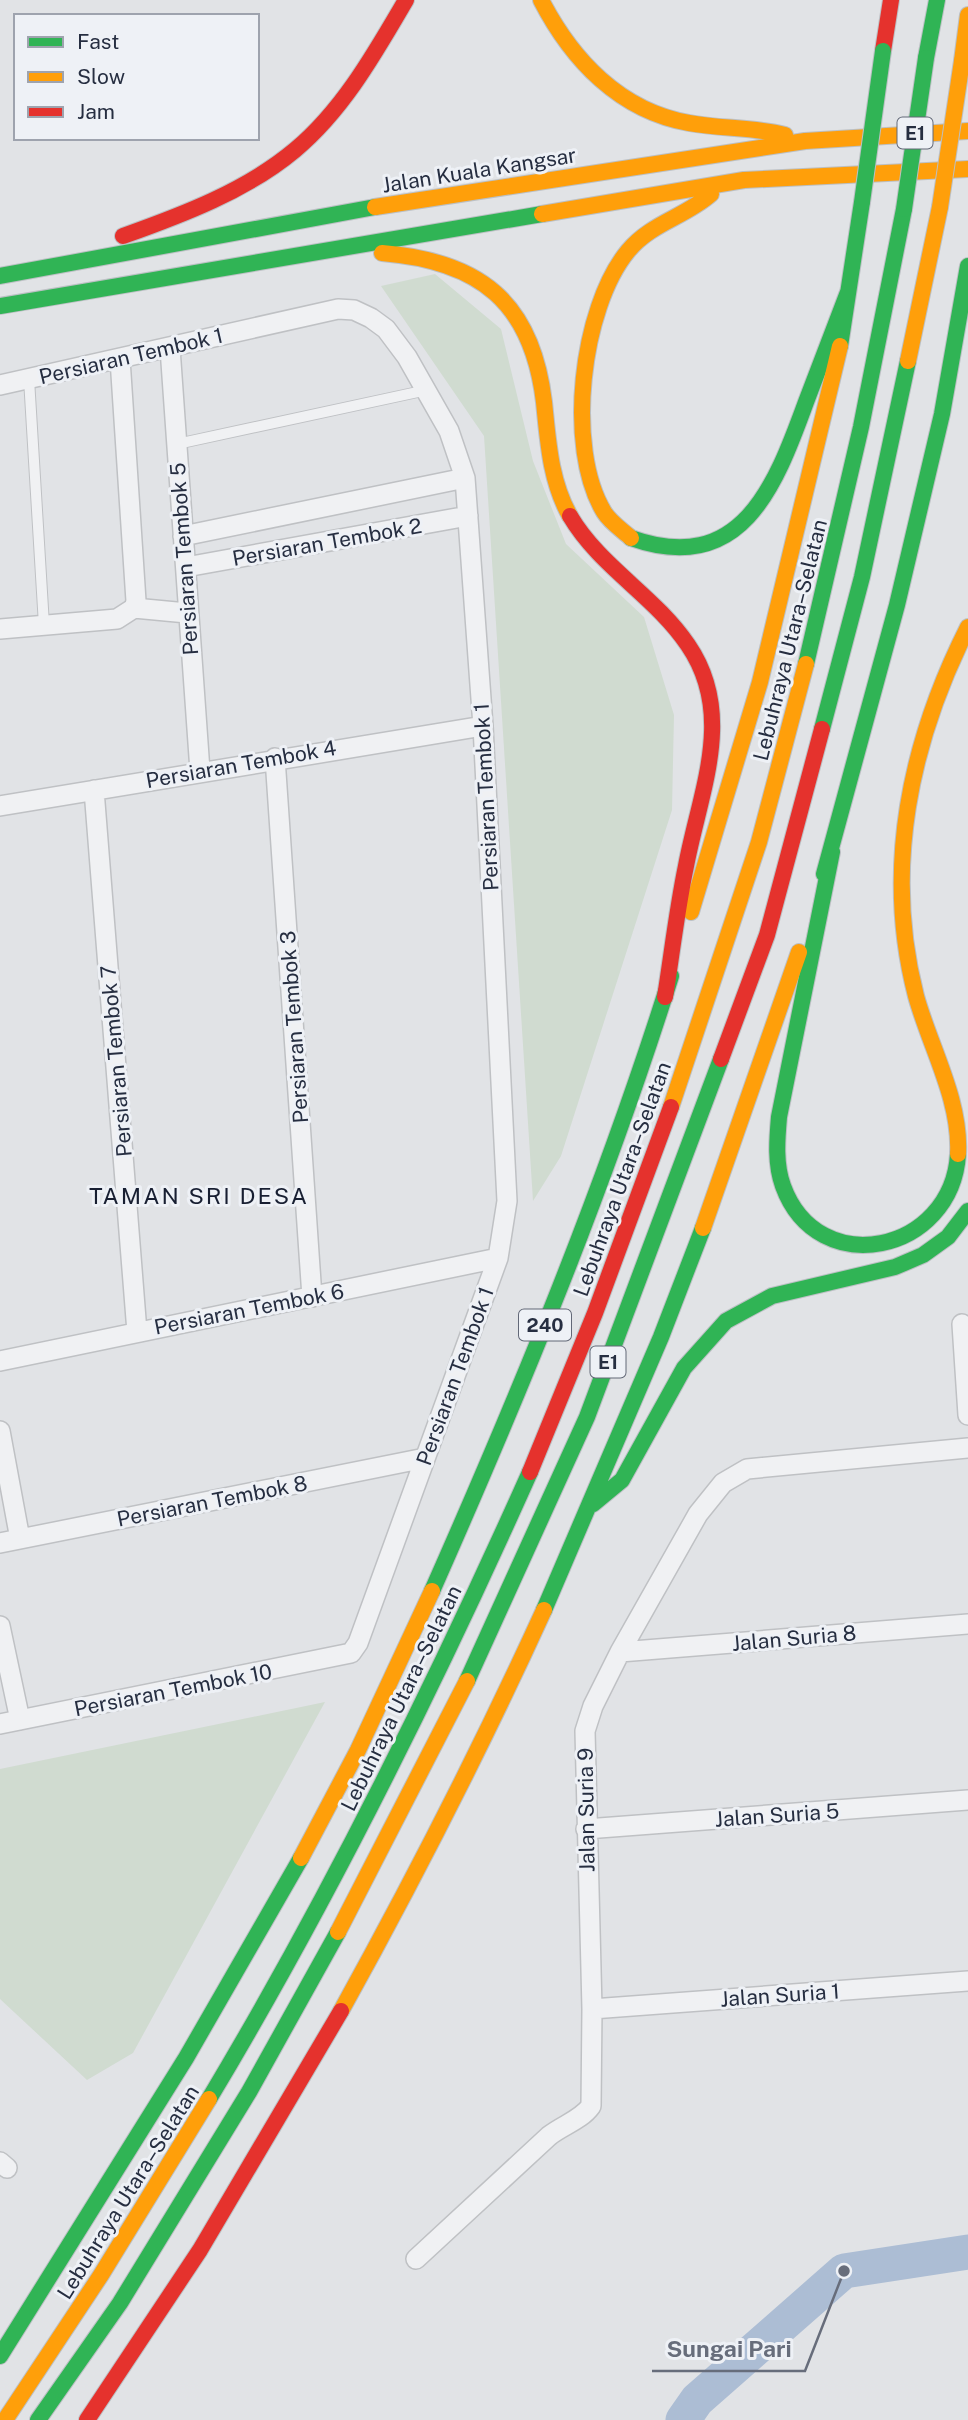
<svg xmlns="http://www.w3.org/2000/svg" width="968" height="2420" font-family="'Public Sans',sans-serif">
	<style>
		.green { fill: #d0dbd0 }
		.lines { fill: none; stroke-linecap: round; stroke-linejoin: round }
		.river { stroke: #acbdd4; stroke-width: 35 }
		.lane-casing { stroke: #bfc1c4; stroke-width: 12 }
		.street-casing { stroke: #bfc1c4; stroke-width: 22 }
		.fast-casing { stroke: #bcc0c4; stroke-width: 18 }
		.slow-casing { stroke: #bcc0c4; stroke-width: 18 }
		.jam-casing { stroke: #bcc0c4; stroke-width: 18 }
		.lane { stroke: #f0f1f3; stroke-width: 10 }
		.street { stroke: #f0f1f3; stroke-width: 19 }
		.fast { stroke: #30b455; stroke-width: 16 }
		.slow { stroke: #ff9f0a; stroke-width: 16 }
		.jam { stroke: #e5322d; stroke-width: 16 }
		.fast-bridge-casing { stroke: #bcc0c4; stroke-width: 18; stroke-linecap: butt }
		.slow-bridge-casing { stroke: #bcc0c4; stroke-width: 18; stroke-linecap: butt }
		.fast-bridge { stroke: #30b455; stroke-width: 16 }
		.slow-bridge { stroke: #ff9f0a; stroke-width: 16 }
		.labels { text-anchor: middle; dominant-baseline: central; stroke-width: 6; stroke-linejoin: round; paint-order: stroke }
		.shield { fill: #eef1f6; stroke: #626877; stroke-width: 2 }
		.shield-label { font-size: 19px; font-weight: bold; fill: #262e41 }
		.street-label { font-size: 21px; fill: #262e41; stroke: #eef1f6 }
		.neighbourhood-label { font-size: 23px; letter-spacing: 2px; fill: #181f32; stroke: #eef1f6 }
		.leader { fill: none; stroke: #676d7b; stroke-width: 2.5 }
		.callout-dot { fill: #676d7b; stroke: #eef1f6; stroke-width: 2.5 }
		.callout-label { font-size: 23px; text-anchor: middle; font-weight: bold; fill: #676d7b; stroke: #eef1f6; stroke-width: 6; stroke-linejoin: round; paint-order: stroke }
	</style>
	<rect width="100%" height="100%" fill="#e1e3e6"/>
	<path class="green" d="M435 274 501 329 533 461 566 544 644 617 674 715 672 810 561 1156 533 1201 484 436 381 286Z
		M325 1702 133 2053 87 2080 0 1999V1769Z"/>
	<g class="lines">
		<path class="river" d="M683 2420 697 2400 844 2271 968 2252"/>
		<g class="lane-casing">
			<path id="lane" d="M29 379 44 625
				M177 444 427 390"/>
		</g>
		<g class="street-casing">
			<path id="street" d="M170 348 200 771
				M0 385 338 309 354 310 371 318 386 329 407 357 449 431 465 478 483 726 507 1201 498 1258 358 1643 351 1653 0 1724
				M183 536 465 478
				M186 567 468 516
				M134 608 187 613
				M0 629 117 619 134 608 136 601 120 359
				M275 758 312 1297
				M94 790 137 1332
				M0 806 483 726
				M962 1324 968 1415
				M0 1361 498 1258
				M0 1431 20 1539
				M0 1543 425 1458
				M0 1626 20 1720
				M620 1652 968 1624
				M586 1829 968 1800
				M592 2009 968 1981
				M0 2162 7 2168
				M416 2259 549 2136C563 2125 581 2120 591 2106L592 2009 585 1731 593 1706 620 1652 698 1514 723 1483 747 1469 968 1448"/>
		</g>
		<g class="fast-casing">
			<path id="fast" d="M926 58 937 0
				M0 276 375 207
				M0 306 542 214
				M840 346 862 202
				M631 538C741 577 775 487 806 402 820 365 834 329 848 292
				M806 664 861 427 904 209
				M822 729 862 577 908 361
				M832 852 779 1117C777 1140 775 1164 783 1186 818 1282 952 1253 958 1154
				M824 874 897 605 942 414 968 266
				M593 1504 622 1480 684 1368 726 1321 772 1296 895 1267 923 1255 948 1237 968 1211
				M432 1591C521 1390 605 1186 671 976
				M544 1610 661 1337 703 1228
				M467 1681 587 1417 721 1059
				M209 2099C330 1897 434 1687 530 1472
				M0 2356 186 2058 301 1858
				M38 2420 120 2303 249 2092 338 1932"/>
		</g>
		<g class="slow-casing">
			<path id="slow" d="M541 0C572 60 620 111 689 123 721 129 753 127 785 135
				M962 61 968 15
				M375 207 805 141 968 131
				M542 214 744 180 968 169
				M382 253C480 261 532 302 544 402 548 440 550 481 570 516
				M908 361 940 207
				M631 538C622 530 610 522 604 512 565 448 581 308 628 251 651 223 685 217 711 194
				M691 912 760 682 840 346
				M671 1107 759 842 806 664
				M958 1154C961 1100 930 1047 916 996 883 869 910 742 968 627
				M703 1228 799 952
				M301 1858 358 1750 432 1591
				M338 1932 467 1681
				M341 2011C414 1879 482 1746 544 1610
				M5 2420 101 2275 209 2099"/>
		</g>
		<g class="jam-casing">
			<path id="jam" d="M883 51 891 0
				M123 236C182 215 246 191 295 150 343 110 375 53 406 0
				M570 516C600 567 655 596 688 645 736 715 700 791 686 866 677 909 672 953 665 997
				M721 1059 767 935 822 729
				M530 1472 595 1313 671 1107
				M87 2420 200 2250 341 2011"/>
		</g>
		<use href="#lane" class="lane"/>
		<use href="#street" class="street"/>
		<use href="#fast" class="fast"/>
		<use href="#slow" class="slow"/>
		<use href="#jam" class="jam"/>
		<g class="fast-bridge-casing">
			<path id="fast-bridge" d="M862 202 883 51
				M904 209 926 58"/>
		</g>
		<g class="slow-bridge-casing">
			<path id="slow-bridge" d="M940 207 962 61"/>
		</g>
		<use href="#fast-bridge" class="fast-bridge"/>
		<use href="#slow-bridge" class="slow-bridge"/>
	</g>
	<g class="labels">
		<g class="shield">
			<rect x="897.5" y="117.5" width="35" height="31" rx="5"/>
			<rect x="519" y="1309.5" width="52" height="31" rx="5"/>
			<rect x="590.5" y="1346.5" width="35" height="31" rx="5"/>
		</g>
		<g class="shield-label">
			<text x="915" y="133">E1</text>
			<text x="545" y="1325">240</text>
			<text x="608" y="1362">E1</text>
		</g>
		<g class="street-label">
			<text transform="translate(479 170) rotate(-9)">Jalan Kuala Kangsar</text>
			<text transform="translate(131 356) rotate(-13)">Persiaran Tembok 1</text>
			<text transform="translate(327 542) rotate(-10)">Persiaran Tembok 2</text>
			<text transform="translate(184 559) rotate(-94)">Persiaran Tembok 5</text>
			<text transform="translate(790 640) rotate(-76)">Lebuhraya Utara–Selatan</text>
			<text transform="translate(241 764) rotate(-10)">Persiaran Tembok 4</text>
			<text transform="translate(486 797) rotate(-93)">Persiaran Tembok 1</text>
			<text transform="translate(294 1027) rotate(-94)">Persiaran Tembok 3</text>
			<text transform="translate(116 1061) rotate(-95)">Persiaran Tembok 7</text>
			<text transform="translate(622 1179) rotate(-70)">Lebuhraya Utara–Selatan</text>
			<text transform="translate(249 1309) rotate(-11)">Persiaran Tembok 6</text>
			<text transform="translate(455 1376) rotate(-70)">Persiaran Tembok 1</text>
			<text transform="translate(212 1501) rotate(-11)">Persiaran Tembok 8</text>
			<text transform="translate(794 1638) rotate(-5)">Jalan Suria 8</text>
			<text transform="translate(173 1690) rotate(-11)">Persiaran Tembok 10</text>
			<text transform="translate(401 1698) rotate(-64)">Lebuhraya Utara–Selatan</text>
			<text transform="translate(586 1810) rotate(-91)">Jalan Suria 9</text>
			<text transform="translate(777 1815) rotate(-4)">Jalan Suria 5</text>
			<text transform="translate(780 1995) rotate(-4)">Jalan Suria 1</text>
			<text transform="translate(128 2192) rotate(-58)">Lebuhraya Utara–Selatan</text>
		</g>
		<g class="neighbourhood-label">
			<text x="199" y="1195">TAMAN SRI DESA</text>
		</g>
	</g>
	<path class="leader" d="M844 2271L805 2371H652"/>
	<circle class="callout-dot" cx="844" cy="2271" r="7"/>
	<g class="callout-label">
		<text x="729" y="2357">Sungai Pari</text>
	</g>
	<rect x="14" y="14" width="245" height="126" fill="#eef1f6" stroke="#9ea3ae" stroke-width="2"/>
	<rect x="28" y="37" width="35" height="10" fill="#30b455" stroke="#9ea3ae" stroke-width="2"/>
	<text x="77" y="49" font-size="21" fill="#262e41">Fast</text>
	<rect x="28" y="72" width="35" height="10" fill="#ff9f0a" stroke="#9ea3ae" stroke-width="2"/>
	<text x="77" y="84" font-size="21" fill="#262e41">Slow</text>
	<rect x="28" y="107" width="35" height="10" fill="#e5322d" stroke="#9ea3ae" stroke-width="2"/>
	<text x="77" y="119" font-size="21" fill="#262e41">Jam</text>
</svg>
